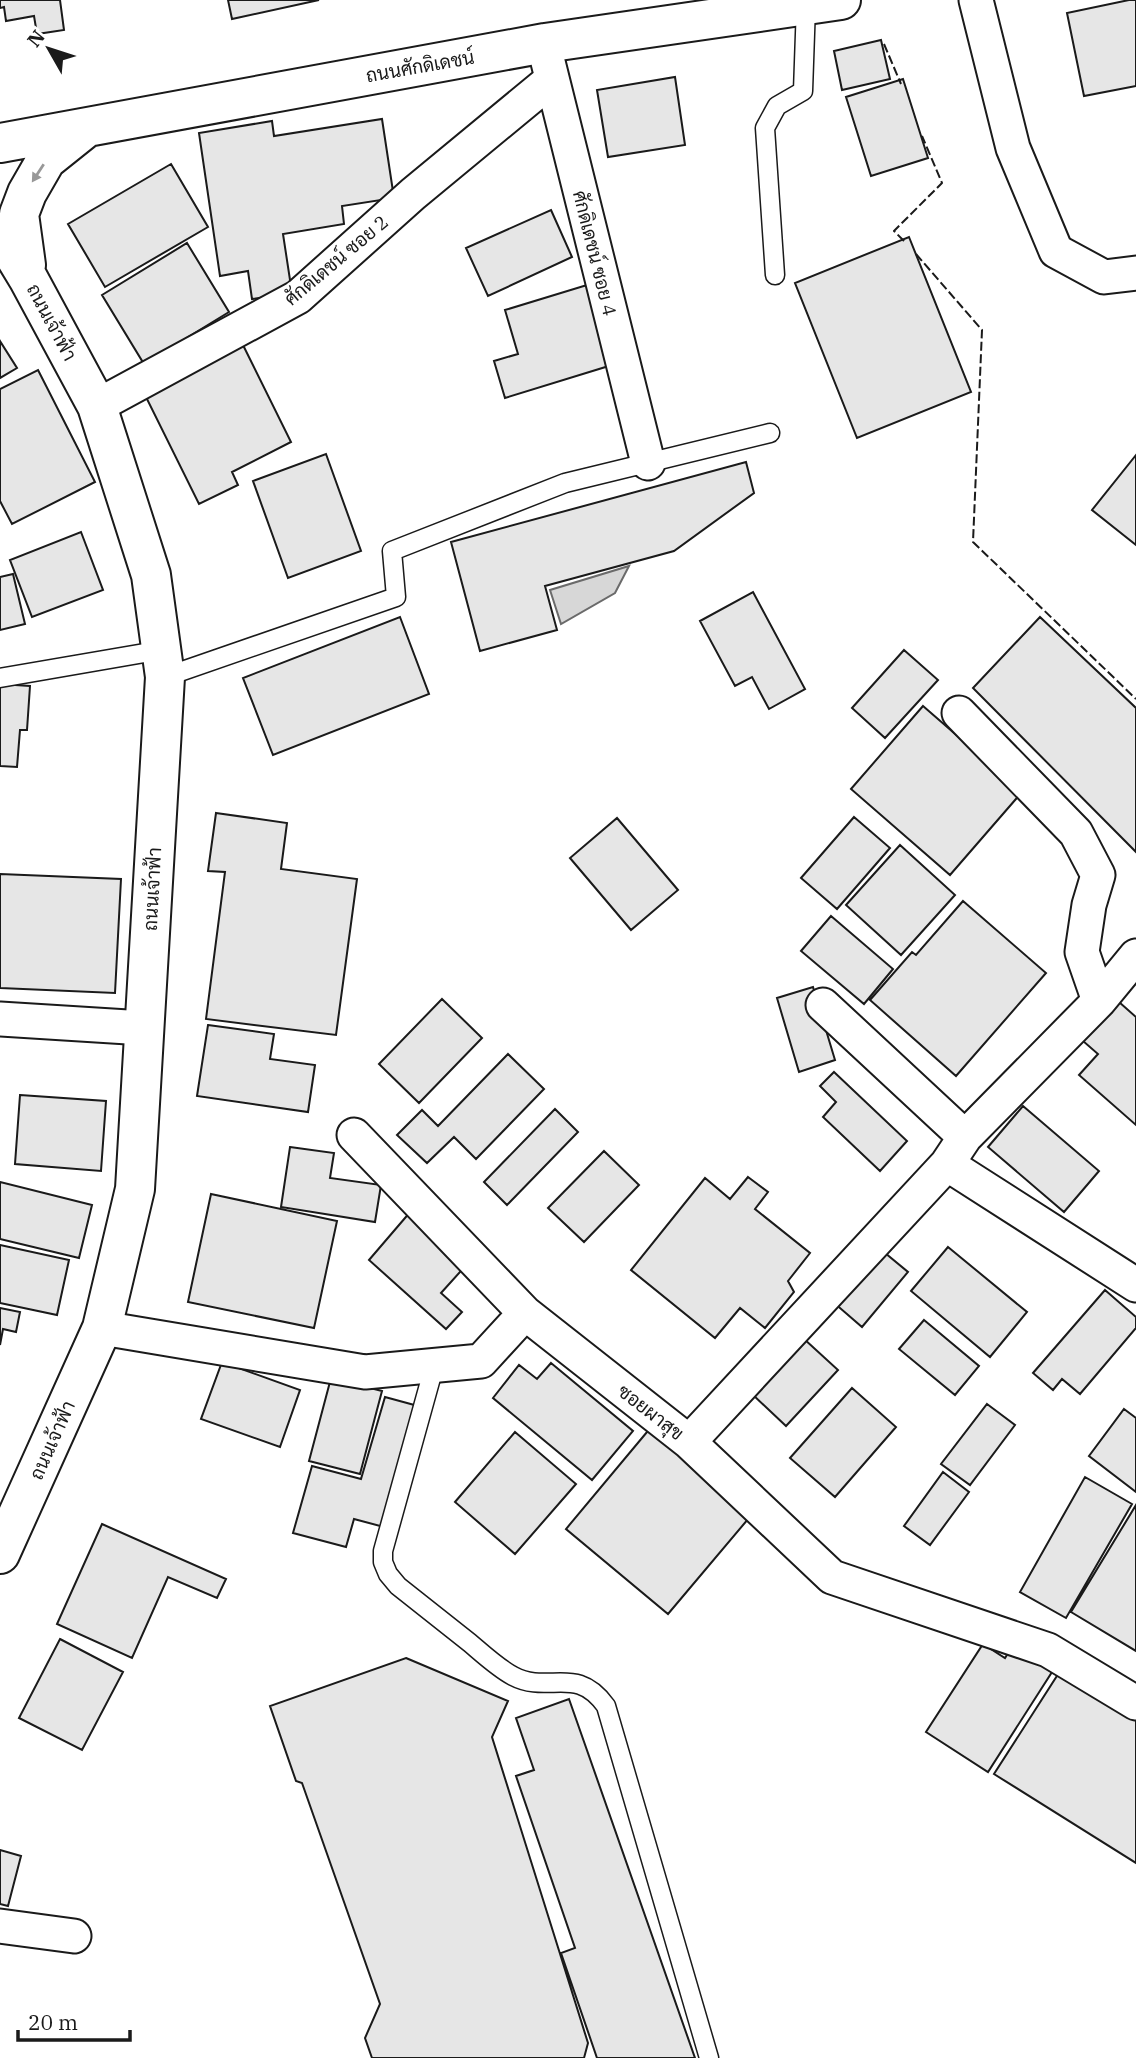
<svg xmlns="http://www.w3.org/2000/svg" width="1136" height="2058" font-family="'IBM Plex Serif',Sarabun,serif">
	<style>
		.water { fill: #d7d7d7; stroke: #6a6a6a; stroke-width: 2 }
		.building { fill: #e6e6e6; stroke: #1a1a1a; stroke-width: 2 }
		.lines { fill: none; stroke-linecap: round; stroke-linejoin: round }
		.lane-casing { stroke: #1a1a1a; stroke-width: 21 }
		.street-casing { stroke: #1a1a1a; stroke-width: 37 }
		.secondary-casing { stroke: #1a1a1a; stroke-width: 42 }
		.lane { stroke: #fff; stroke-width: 18 }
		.street { stroke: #fff; stroke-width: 33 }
		.secondary { stroke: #fff; stroke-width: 38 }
		.fence { stroke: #1a1a1a; stroke-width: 2; stroke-dasharray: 9 3.5; stroke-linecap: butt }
		.oneway { fill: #989898 }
		.labels { text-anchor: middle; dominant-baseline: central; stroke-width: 5; stroke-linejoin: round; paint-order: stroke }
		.street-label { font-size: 19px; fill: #1a1a1a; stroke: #fff }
	</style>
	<rect width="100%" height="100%" fill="#fff"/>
	<path class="water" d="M629 566 615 593 561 624 550 590Z"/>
	<path class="building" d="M0 0H60L64 30 37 34 34 16 6 21 4 7 0 8Z
		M228 0H319L232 19Z
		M1129 0H1136V86L1084 96 1067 13Z
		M881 40 890 79 842 90 834 51Z
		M675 77 685 145 608 157 597 90Z
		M903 79 928 158 871 176 846 97Z
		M382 119 394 198 342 206 344 224 283 234 292 293 252 299 248 271 220 276 199 133 272 121 274 136Z
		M171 164 208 227 105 287 68 224Z
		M551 210 572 257 488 296 466 248Z
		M909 237 971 392 857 438 795 283Z
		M187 243 229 312 144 364 102 295Z
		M587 285 612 365 505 398 494 361 518 354 505 310Z
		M0 341 17 368 0 378Z
		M241 341 291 442 232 472 238 485 199 504 143 391Z
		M38 370 95 482 12 524 0 501V389Z
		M326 454 361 551 288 578 253 481Z
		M1136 455V545L1092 510Z
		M746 462 754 493 674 551 545 586 557 630 480 651 451 542Z
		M81 532 103 590 32 617 10 560Z
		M13 574 25 624 0 630V577Z
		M753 592 805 689 769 709 752 677 735 686 700 621Z
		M400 617 429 694 273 755 243 678Z
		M1040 617 1136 708V852L973 688Z
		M904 650 938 680 885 738 852 708Z
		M0 684 30 686 27 730H20L17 767 0 766Z
		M923 706 1022 792 950 875 851 789Z
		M216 813 287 823 281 869 357 879 336 1035 206 1019 225 872 208 871Z
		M854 817 890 848 837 909 801 878Z
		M617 818 678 890 631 930 570 858Z
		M900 845 955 895 901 955 846 905Z
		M0 874 121 879 115 993 0 988Z
		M963 901 1046 973 956 1076 870 1000 912 952 916 955Z
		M831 916 893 969 864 1004 801 951Z
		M813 987 835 1060 799 1072 777 998Z
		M442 999 482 1038 419 1103 379 1064Z
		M1119 1002 1136 1017V1125L1079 1075 1098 1054 1083 1041Z
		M208 1025 274 1034 270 1059 315 1065 308 1112 197 1096Z
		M508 1054 544 1089 476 1159 454 1137 427 1163 397 1135 422 1110 438 1126Z
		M834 1072 907 1141 880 1171 823 1117 836 1102 820 1086Z
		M20 1095 106 1101 101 1171 15 1164Z
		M1023 1106 1099 1171 1064 1212 988 1147Z
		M555 1109 578 1132 507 1205 484 1182Z
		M290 1147 334 1153 330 1178 381 1185 375 1222 281 1207Z
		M604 1151 639 1185 584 1242 548 1208Z
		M748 1177 768 1192 755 1209 810 1253 788 1281 794 1292 765 1328 740 1308 715 1338 631 1270 705 1178 730 1199Z
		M0 1182 92 1205 79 1258 0 1239Z
		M211 1194 337 1221 314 1328 188 1302Z
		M411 1211 469 1262 441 1293 462 1312 446 1329 369 1260Z
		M0 1245 69 1260 57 1315 0 1303Z
		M948 1247 1027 1312 990 1357 911 1291Z
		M879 1248 908 1272 862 1327 833 1302Z
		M1105 1290 1136 1317V1328L1080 1394 1062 1379 1053 1390 1033 1373Z
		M0 1308 20 1312 16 1332 3 1329 0 1345Z
		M924 1320 979 1366 955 1395 899 1349Z
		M803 1338 838 1370 786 1426 752 1394Z
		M222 1362 300 1390 280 1447 201 1419Z
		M551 1363 633 1431 592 1480 493 1398 519 1365 537 1379Z
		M331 1378 382 1391 360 1474 309 1461Z
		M852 1388 896 1427 835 1497 790 1458Z
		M385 1397 418 1406 384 1527 354 1519 346 1547 293 1533 312 1466 361 1479Z
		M987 1404 1015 1425 970 1485 941 1464Z
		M1124 1409 1136 1418V1492L1089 1456Z
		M652 1426 754 1512 668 1614 566 1529Z
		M515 1432 576 1484 515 1554 455 1502Z
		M943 1472 969 1492 930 1545 904 1526Z
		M1085 1477 1132 1504 1066 1618 1020 1592Z
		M1136 1505V1651L1071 1612Z
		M102 1524 226 1579 217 1598 168 1577 132 1658 57 1624Z
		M60 1639 123 1672 82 1750 19 1718Z
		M983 1644 1005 1658 1012 1647 1052 1672 988 1772 926 1732Z
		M406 1658 508 1701 492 1737 588 2043 584 2058H372L365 2038 380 2004 302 1783 296 1781 270 1706Z
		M1064 1665 1136 1712V1863L994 1774Z
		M569 1699 695 2058H597L561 1953 575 1948 516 1776 534 1770 516 1718Z
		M0 1850 21 1856 8 1906 0 1904Z"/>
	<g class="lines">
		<g class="lane-casing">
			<path id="lane" d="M775 275 765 128 777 106 803 91 806 5
				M165 677 396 597 392 551 565 483 770 433
				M0 678 162 650
				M434 1367 383 1551V1562L388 1574 398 1586C422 1605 446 1624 470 1643 483 1654 498 1668 513 1676 549 1695 576 1664 606 1706L709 2058"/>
		</g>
		<g class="street-casing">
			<path id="street" d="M976 0 1013 148 1056 251 1104 277 1136 273
				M548 62 648 463
				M97 406 298 297 413 194 551 80
				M959 713 1076 833 1098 875 1089 905 1082 952 1099 1001
				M823 1005 965 1137
				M0 1019 144 1028
				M354 1135 525 1313
				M947 1164 1136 1285
				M102 1328 365 1372 481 1361 525 1313 689 1442 832 1577 1048 1650 1136 1703
				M689 1442 947 1164 965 1137 1099 1001 1136 956
				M0 1926 74 1936"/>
		</g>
		<g class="secondary-casing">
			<path id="secondary" d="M0 143 545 43 841 0
				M0 232 28 278 97 406 151 575 165 677 135 1189 102 1328 0 1554
				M26 265 19 214 27 193 46 160 86 128"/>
		</g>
		<use href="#lane" class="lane"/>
		<use href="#street" class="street"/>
		<use href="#secondary" class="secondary"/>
		<path class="fence" d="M884 44 901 84
			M904 241 894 231 942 183 922 136
			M916 254 982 330 973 542 1136 699"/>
	</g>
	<defs><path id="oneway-solid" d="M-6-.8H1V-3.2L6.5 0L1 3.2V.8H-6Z" transform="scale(1.75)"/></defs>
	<use class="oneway" href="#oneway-solid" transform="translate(38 173) rotate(123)"/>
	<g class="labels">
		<g class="street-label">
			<text transform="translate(420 66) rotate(-10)">ถนนศักดิเดชน์</text>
			<text transform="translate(595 253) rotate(76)">ศักดิเดชน์ ซอย 4</text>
			<text transform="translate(336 260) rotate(-40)">ศักดิเดชน์ ซอย 2</text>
			<text transform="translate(52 322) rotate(62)">ถนนเจ้าฟ้า</text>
			<text transform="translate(152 889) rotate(-87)">ถนนเจ้าฟ้า</text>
			<text transform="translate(651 1412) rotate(38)">ซอยผาสุข</text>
			<text transform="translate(52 1440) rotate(-66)">ถนนเจ้าฟ้า</text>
		</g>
	</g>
	<g transform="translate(49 49) rotate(309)" stroke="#ffffff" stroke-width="5" paint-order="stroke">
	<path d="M0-5L12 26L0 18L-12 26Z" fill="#1a1a1a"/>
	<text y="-10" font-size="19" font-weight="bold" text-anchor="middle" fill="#1a1a1a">N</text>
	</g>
	<path d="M18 2030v10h112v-10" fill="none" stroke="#1a1a1a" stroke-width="3.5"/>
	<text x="28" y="2030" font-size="21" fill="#1a1a1a" stroke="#ffffff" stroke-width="5" paint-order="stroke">20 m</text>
</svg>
